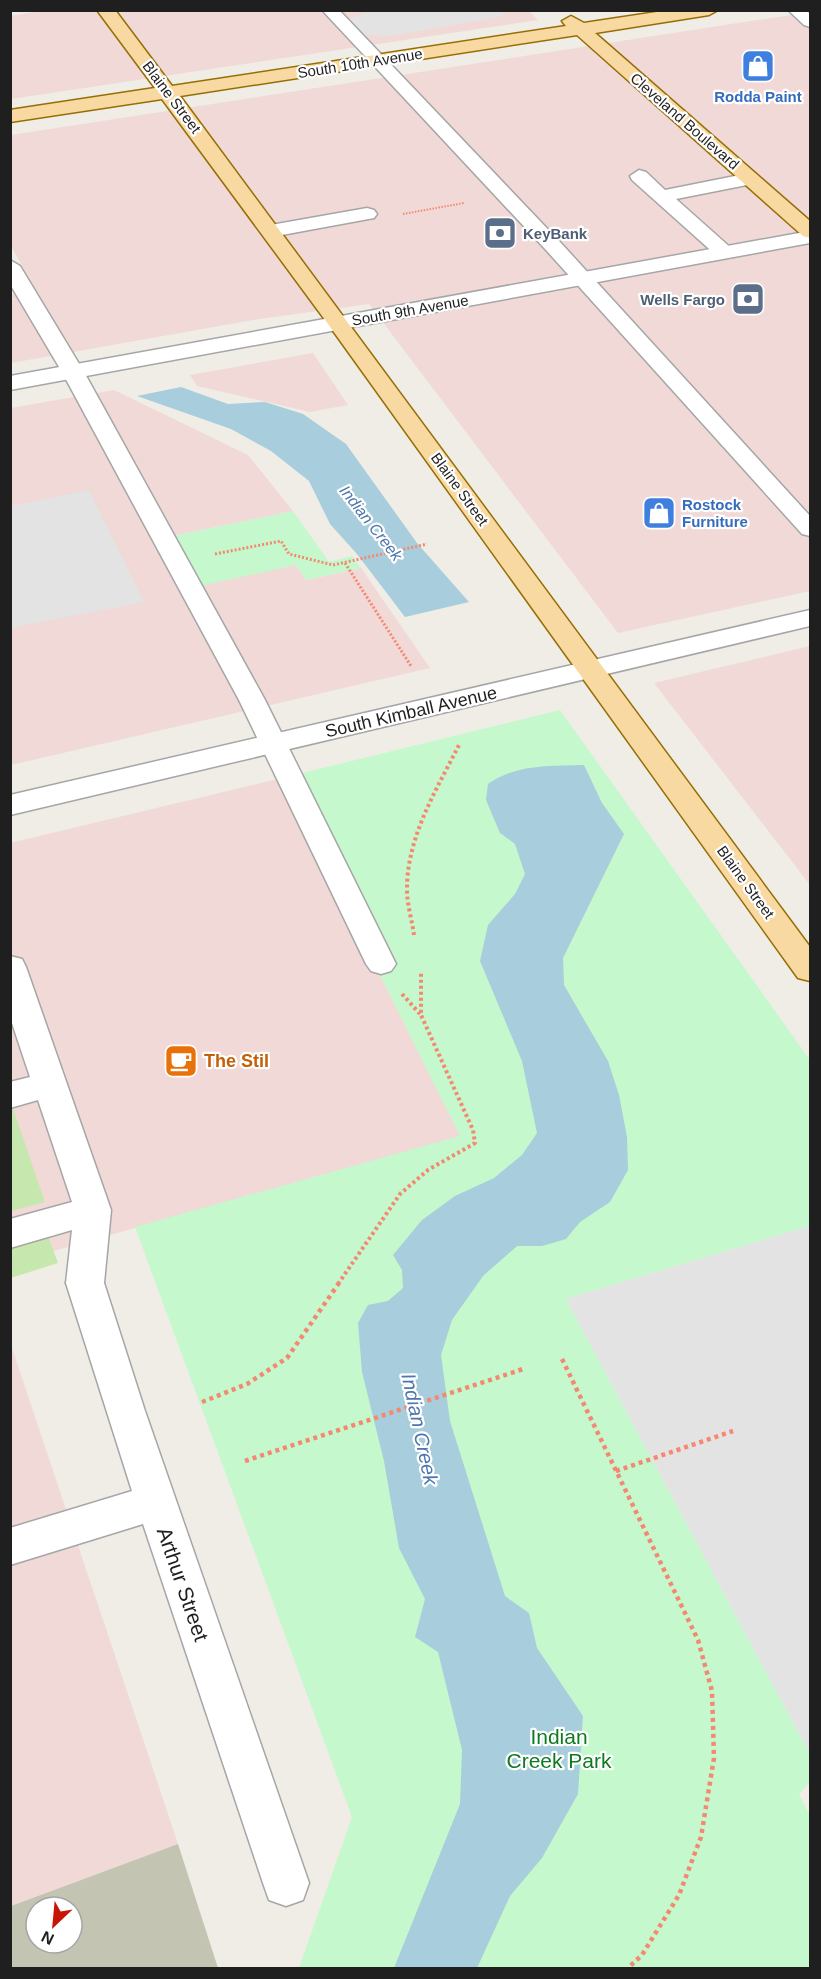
<svg xmlns="http://www.w3.org/2000/svg" width="821" height="1979" font-family="Arial,sans-serif">
	<style>
		.commercial { fill: #f0d9d6 }
		.construction { fill: #c3c4b1; fill-rule: evenodd }
		.grass { fill: #c6e8ae }
		.park { fill: #c5f8cc }
		.parking { fill: #e3e3e3 }
		.water { fill: #a8cddc }
		.lines { fill: none; stroke-linecap: round; stroke-linejoin: round }
		.service-casing { stroke: #a6a6a6; stroke-width: 3 }
		.pedestrian-casing { stroke: #a6a6a6; stroke-width: 3 }
		.minor-casing { stroke: #a6a6a6; stroke-width: 3 }
		.tertiary-casing { stroke: #a6a6a6; stroke-width: 3 }
		.primary-casing { stroke: #956f05; stroke-width: 3 }
		.path-far3 { stroke: #f58871; stroke-width: 2; stroke-dasharray: 1.5 1.5; stroke-linecap: butt }
		.path-far2 { stroke: #f58871; stroke-width: 3; stroke-dasharray: 2 2; stroke-linecap: butt }
		.path-far1 { stroke: #f58871; stroke-width: 4; stroke-dasharray: 3 3; stroke-linecap: butt }
		.path { stroke: #f58871; stroke-width: 4.5; stroke-dasharray: 4 4; stroke-linecap: butt }
		.service { fill: #fff; fill-rule: evenodd }
		.pedestrian { fill: #fff; fill-rule: evenodd }
		.minor { fill: #fff; fill-rule: evenodd }
		.tertiary { fill: #fff; fill-rule: evenodd }
		.primary { fill: #f9d9a2; fill-rule: evenodd }
		.labels { text-anchor: middle; dominant-baseline: central; stroke-width: 4.5; stroke-linejoin: round; paint-order: stroke }
		.far-street-label { font-size: 15px; fill: #1f1f1f; stroke: #fff }
		.far-shop-label { font-size: 15px; font-weight: bold; fill: #366cbe; stroke: #fff }
		.far-service-label { font-size: 15px; font-weight: bold; fill: #4e5e75; stroke: #fff; text-anchor: start }
		.far-water-label { font-size: 16px; font-style: italic; fill: #4e77ac; stroke: #fff }
		.street-label { font-size: 18px; fill: #1f1f1f; stroke: #fff }
		.food-label { font-size: 18px; font-weight: bold; fill: #c56008; stroke: #fff; text-anchor: start }
		.water-label { font-size: 20px; font-style: italic; fill: #4e77ac; stroke: #fff }
		.near-street-label { font-size: 21px; fill: #1f1f1f; stroke: #fff }
		.near-park-label { font-size: 21px; fill: #0f7b1f; stroke: #fff }
	</style>
	<rect width="100%" height="100%" fill="#f0ede6"/>
	<path class="commercial" d="M47 10H528L538 20 11 99 10 16Z
		M810 12V591L618 633 369 304 253 320 11 363V294L35 289 11 246V135Z
		M313 353 348 405 310 412 197 386 190 375Z
		M114 390 248 455 293 511 173 536 296 565 306 580 361 568 430 668 11 765V408Z
		M810 646V885L654 683Z
		M282 778 461 1136 11 1263 10 843Z
		M10 1342 178 1844 11 1906H10Z"/>
	<path class="construction" d="M178 1844 218 1968H11V1906ZM36 1907H72V1943H36Z"/>
	<path class="grass" d="M12 1106 45 1202 11 1211 10 1107Z
		M48 1236 58 1263 11 1278V1247Z"/>
	<path class="park" d="M293 511 329 562 352 556 361 568 306 580 296 565 200 586 173 536Z
		M560 710 810 1060V1226L566 1299 810 1754V1782L799 1794 810 1816V1968H299L352 1817 135 1227 460 1136 282 778Z"/>
	<path class="parking" d="M371 10H499L504 16 390 36 364 35 349 20Z
		M89 490 144 602 11 628V506Z
		M810 1226V1754L566 1299Z"/>
	<path class="water" d="M181 387 228 404 265 402 303 414 346 444 417 543 469 602 405 617 357 554 330 524 309 481 271 451 231 429 137 396Z
		M584 765 602 803 624 834 563 958 564 985 608 1061 619 1095 627 1137 628 1170 610 1202 580 1222 566 1239 542 1246H517L483 1276 452 1320 441 1355 450 1421 505 1596 529 1613 537 1648 583 1716 578 1794 542 1858 510 1896 477 1968H394L460 1804 462 1750 438 1652 415 1637 425 1599 399 1548 384 1461 362 1372 358 1323 368 1305 388 1301 403 1288 402 1270 393 1255 422 1220 455 1196 494 1178 522 1155 537 1133 522 1061 480 961 488 925 515 894 525 874 515 844 500 833 486 800 488 784C516 764 550 766 584 765Z"/>
	<g class="lines">
		<g class="service-casing">
			<path id="service" d="M322 10H339L560 242 810 516V536L802 534 546 250Z
				M788 10H806L810 14V27L804 25Z
				M639 170 646 172 665 190 750 173 757 175 759 179 757 183 676 199 731 248 734 252 731 256H717L632 180 630 176Z
				M367 208 374 210 377 214 374 218 271 237 261 231 271 225Z
				M10 260 20 266 84 372 265 700 396 964 391 971 381 974 371 971 366 964 239 700 62 372 10 284Z"/>
		</g>
		<g class="pedestrian-casing">
			<path id="pedestrian" d="M10 956 22 959 26 967 111 1210 104 1283 98 1294 85 1298 72 1294 66 1283 72 1230 10 1248V1219L72 1202 38 1100 10 1108V1082L30 1077 10 1017Z"/>
		</g>
		<g class="minor-casing">
			<path id="minor" d="M810 231V243L10 390V376Z
				M85 1268 98 1272 104 1283 145 1411 309 1883 303 1900 286 1906 269 1900 263 1883 143 1524 10 1565V1528L132 1491 66 1283 72 1272Z"/>
		</g>
		<g class="tertiary-casing">
			<path id="tertiary" d="M810 610V626L10 815V795Z"/>
		</g>
		<g class="primary-casing">
			<path id="primary" d="M97 10H115L172 86 566 26 562 21 571 16 584 23 670 10H718L709 15 595 33 810 221V238L803 236 577 35 180 96 810 947V981L798 978 331 328 162 99 10 122V110L155 88Z"/>
		</g>
		<path class="path-far3" d="M403 214 464 203"/>
		<path class="path-far2" d="M215 554 281 541 289 554 333 565 427 544
			M345 563 411 666"/>
		<path class="path-far1" d="M414 935C412 920 407 905 407 889 407 836 437 789 460 743
			M402 994 421 1015
			M338 1284 400 1194 428 1170 475 1143 473 1130 421 1015V972"/>
		<path class="path" d="M562 1359 698 1640 712 1691 714 1758 701 1837 679 1895 642 1955 628 1968
			M202 1402 247 1384 287 1358 339 1283
			M245 1461 526 1368
			M616 1471 733 1431"/>
		<use href="#service" class="service"/>
		<use href="#pedestrian" class="pedestrian"/>
		<use href="#minor" class="minor"/>
		<use href="#tertiary" class="tertiary"/>
		<use href="#primary" class="primary"/>
	</g>
	<defs>
		<g id="shop-square" transform="scale(1.725)"><rect x="-9" y="-9" width="18" height="18" rx="4" fill="#3f7fe0" stroke="#fff"/><path d="M-5-2.5h2.3a2.7 3.5 0 0 1 5.4 0H5L5.5 6h-11ZM-1.5-2.5h3a1.5 2.3 0 0 0-3 0Z" fill="#fff"/></g>
		<g id="bank-square" transform="scale(1.725)"><rect x="-9" y="-9" width="18" height="18" rx="4" fill="#5c6f8a" stroke="#fff"/><path d="M-6-4H6V4H-6ZM0-2.3a2.3 2.3 0 1 0 0 4.6a2.3 2.3 0 1 0 0-4.6Z" fill="#fff"/></g>
		<g id="cafe-square" transform="scale(1.725)"><rect x="-9" y="-9" width="18" height="18" rx="4" fill="#e8710a" stroke="#fff"/><path d="M-5.5-4.5H6V0H3Q3 3.5 0 3.5H-2.5Q-5.5 3.5-5.5 0ZM3-3.2v2h1.7v-2ZM-6 4.5H4V6H-6Z" fill="#fff"/></g>
	</defs>
	<g fill-rule="evenodd">
		<use href="#shop-square" x="758" y="66"/>
		<use href="#bank-square" x="500" y="233"/>
		<use href="#bank-square" x="748" y="299"/>
		<use href="#shop-square" x="659" y="513"/>
		<use href="#cafe-square" x="181" y="1061"/>
	</g>
	<g class="labels">
		<g class="far-street-label">
			<text transform="translate(360 63) rotate(-9)">South 10th Avenue</text>
			<text transform="translate(172 97) rotate(53)">Blaine Street</text>
			<text transform="translate(685 121) rotate(41)">Cleveland Boulevard</text>
			<text transform="translate(410 310) rotate(-10)">South 9th Avenue</text>
			<text transform="translate(460 489) rotate(54)">Blaine Street</text>
			<text transform="translate(746 882) rotate(54)">Blaine Street</text>
		</g>
		<g class="far-shop-label">
			<text x="758" y="96">Rodda Paint</text>
			<text x="682" y="504" text-anchor="start">Rostock<tspan x="682" dy="17">Furniture</tspan></text>
		</g>
		<g class="far-service-label">
			<text x="523" y="233">KeyBank</text>
			<text x="725" y="299" text-anchor="end">Wells Fargo</text>
		</g>
		<g class="far-water-label">
			<text transform="translate(371 523) rotate(52)">Indian Creek</text>
		</g>
		<g class="street-label">
			<text transform="translate(411 712) rotate(-13)">South Kimball Avenue</text>
		</g>
		<g class="food-label">
			<text x="204" y="1061">The Stil</text>
		</g>
		<g class="water-label">
			<text transform="translate(420 1429) rotate(78)">Indian Creek</text>
		</g>
		<g class="near-street-label">
			<text transform="translate(183 1584) rotate(71)">Arthur Street</text>
		</g>
		<g class="near-park-label">
			<text x="559" y="1736">Indian<tspan x="559" dy="24">Creek Park</tspan></text>
		</g>
	</g>
	<rect width="821" height="1979" fill="none" stroke="#1f1f1f" stroke-width="24"/>
	<g transform="translate(54 1925) rotate(206)"><circle r="28" fill="#ffffff" stroke="#a5a5a5" stroke-width="1.5"/>
	<path d="M0-4.5L10 22L0 15L-10 22Z" fill="#c71407"/>
	<text y="-9" font-size="16" font-weight="bold" text-anchor="middle" fill="#1f1f1f">N</text>
	</g>
</svg>
